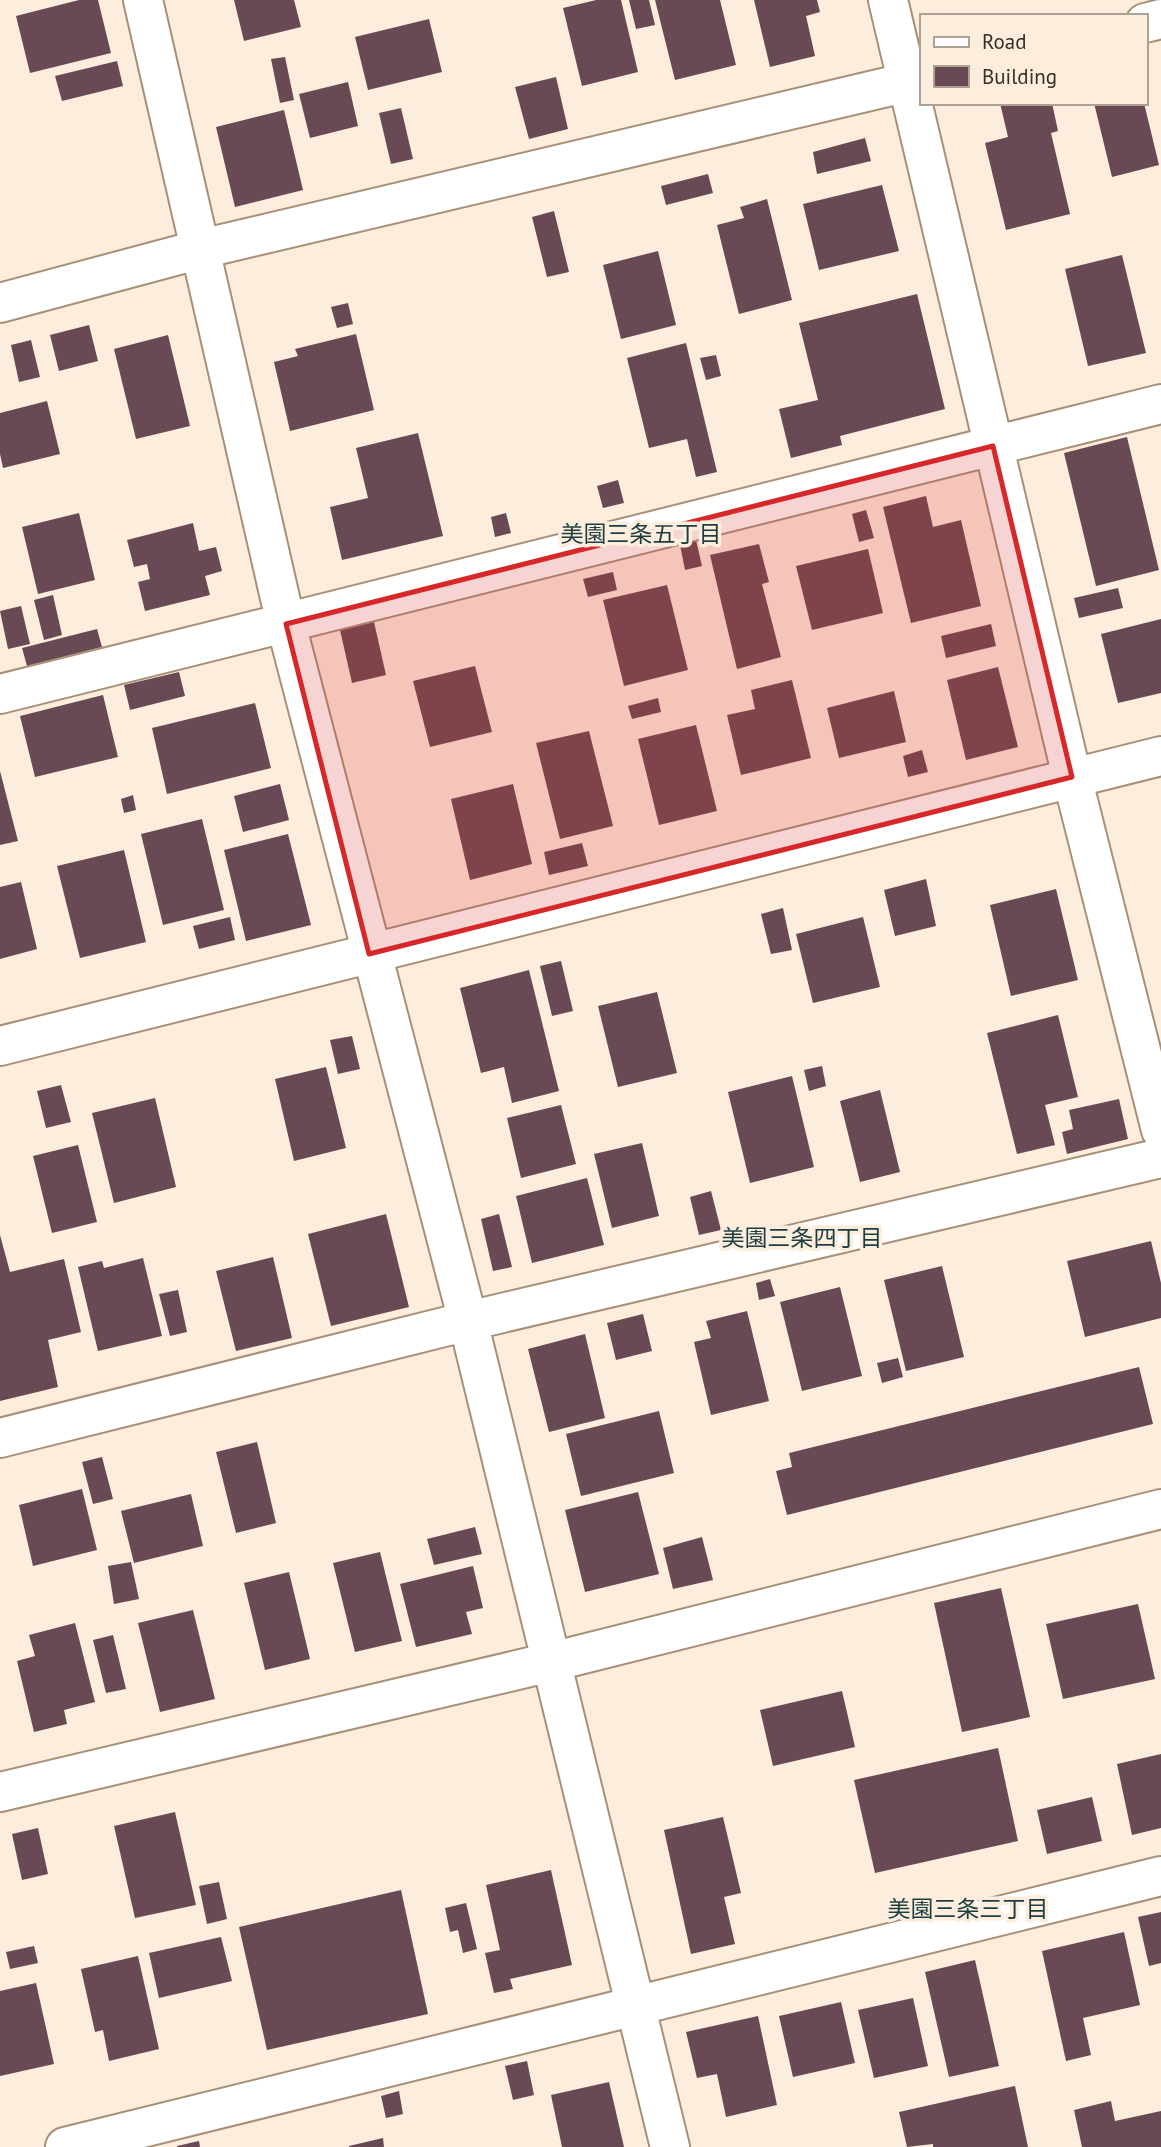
<svg xmlns="http://www.w3.org/2000/svg" width="1161" height="2147" font-family="'PT Sans','Noto Sans JP',sans-serif">
	<style>
		.building { fill: #694a54 }
		.lines { fill: none; stroke-linecap: round; stroke-linejoin: round }
		.minor-casing { stroke: #a79077; stroke-width: 42 }
		.minor { stroke: #fff; stroke-width: 38 }
		.marked { fill: #d62828; fill-opacity: 0.2; stroke: #d62828; stroke-width: 5; stroke-linejoin: round }
		.labels { text-anchor: middle; dominant-baseline: central; stroke-width: 7; stroke-linejoin: round; paint-order: stroke }
		.neighbourhood-label { font-size: 23px; fill: #1b3d40; stroke: #fceddd }
	</style>
	<rect width="100%" height="100%" fill="#fceddd"/>
	<path class="building" d="M79 0H98L111 53 30 73 16 16Z
		M234 0H294L301 27 244 41Z
		M596 0H621L638 72 582 86 563 8Z
		M629 0H649L655 25 636 29Z
		M655 0H720L736 65 675 80Z
		M754 0H817L820 12 806 16 815 56 770 67Z
		M429 19 442 72 368 90 355 37Z
		M285 57 294 100 280 103 271 59Z
		M117 61 123 86 62 101 55 76Z
		M556 77 568 129 529 139 515 87Z
		M348 82 358 126 310 138 299 94Z
		M1000 103H1052L1058 131 1051 133 1070 214 1006 230 985 143 1008 137Z
		M1094 103H1144L1159 165 1112 177Z
		M401 108 413 159 391 164 379 113Z
		M284 110 303 190 235 207 216 127Z
		M865 138 871 161 817 174 813 152Z
		M708 174 713 193 666 205 661 186Z
		M882 185 899 251 819 270 803 204Z
		M767 199 792 300 739 314 717 225 744 218 740 207Z
		M554 211 569 272 547 277 532 217Z
		M658 251 676 325 621 339 603 265Z
		M1122 255 1146 353 1088 366 1065 269Z
		M917 294 945 409 840 436 842 445 791 458 779 409 818 400 799 323Z
		M348 303 353 324 337 328 331 307Z
		M89 325 98 361 59 371 50 335Z
		M356 334 374 410 290 431 274 362 298 356 295 349Z
		M168 335 190 426 136 439 114 349Z
		M31 340 40 377 19 382 11 345Z
		M686 343 717 472 696 477 687 439 649 448 627 358Z
		M716 355 721 376 706 380 700 358Z
		M47 401 60 454 3 468 0 454V413Z
		M418 433 443 536 342 560 330 507 368 498 356 448Z
		M1127 437 1159 570 1096 586 1064 453Z
		M618 480 624 503 603 508 597 486Z
		M926 496 933 527 961 520 981 606 911 623 883 507Z
		M866 510 874 538 859 542 852 514Z
		M79 513 95 580 38 594 22 527Z
		M506 513 511 533 495 537 491 517Z
		M193 523 199 551 216 547 222 571 205 576 210 595 145 611 138 582 150 579 147 564 134 567 127 540Z
		M696 540 702 566 685 570 680 545Z
		M759 544 769 582 762 584 781 657 737 669 710 555Z
		M868 549 883 613 812 630 796 566Z
		M613 572 617 590 588 597 583 579Z
		M667 585 688 670 624 686 603 600Z
		M1118 588 1123 608 1079 618 1074 598Z
		M53 595 62 635 44 640 34 600Z
		M21 606 30 644 8 649 0 611Z
		M1161 619V693L1118 703 1101 634Z
		M374 622 386 675 352 683 340 630Z
		M991 624 996 646 946 658 941 636Z
		M97 629 102 647 27 666 22 648Z
		M475 666 492 732 430 747 413 681Z
		M998 667 1018 747 966 760 947 680Z
		M179 672 185 696 130 710 124 685Z
		M792 680 811 758 741 775 727 715 755 709 751 690Z
		M894 691 906 742 839 758 827 708Z
		M103 695 118 757 35 777 20 716Z
		M658 698 661 712 632 719 628 706Z
		M255 703 271 768 167 794 152 728Z
		M696 725 717 811 659 825 638 739Z
		M589 731 613 826 560 839 536 743Z
		M922 750 928 772 908 777 903 756Z
		M0 771 18 841 0 845Z
		M280 784 289 820 243 832 234 796Z
		M513 784 532 864 470 880 451 799Z
		M133 795 136 810 124 813 121 799Z
		M202 819 224 910 163 925 141 834Z
		M288 834 311 925 246 941 224 850Z
		M582 843 588 866 549 875 544 852Z
		M124 850 146 942 80 958 57 866Z
		M926 879 936 926 895 936 884 890Z
		M21 882 37 949 0 959V887Z
		M1056 889 1078 980 1011 996 990 905Z
		M783 908 792 950 771 954 761 914Z
		M230 917 235 940 199 949 193 926Z
		M863 917 880 987 813 1003 796 934Z
		M561 961 573 1011 552 1016 540 966Z
		M529 970 559 1091 512 1103 504 1067 481 1073 460 988Z
		M657 992 677 1073 618 1087 598 1006Z
		M1058 1015 1078 1097 1045 1105 1055 1145 1017 1154 987 1033Z
		M352 1036 360 1069 338 1074 330 1040Z
		M822 1066 826 1086 809 1091 804 1070Z
		M326 1067 346 1148 294 1161 275 1079Z
		M792 1076 814 1167 750 1183 728 1092Z
		M61 1085 71 1122 46 1128 37 1091Z
		M880 1090 900 1172 860 1182 840 1101Z
		M155 1098 176 1187 114 1203 92 1113Z
		M1119 1099 1128 1139 1067 1154 1062 1132 1073 1129 1069 1110Z
		M561 1105 576 1164 521 1178 507 1118Z
		M642 1143 659 1216 612 1228 594 1154Z
		M78 1145 97 1222 52 1233 33 1156Z
		M587 1178 604 1245 532 1263 516 1196Z
		M711 1191 721 1230 699 1235 690 1197Z
		M386 1214 409 1307 331 1326 308 1234Z
		M499 1214 512 1267 493 1271 481 1219Z
		M0 1235 10 1272 64 1259 81 1332 48 1340 58 1387 0 1401Z
		M1151 1241 1161 1283V1318L1085 1337 1067 1261Z
		M273 1257 292 1338 236 1351 216 1271Z
		M143 1258 162 1336 98 1351 78 1267 102 1261 104 1268Z
		M942 1266 964 1357 906 1371 884 1280Z
		M770 1279 775 1296 759 1300 756 1283Z
		M840 1287 862 1376 802 1391 780 1302Z
		M178 1290 187 1332 170 1336 159 1294Z
		M747 1311 769 1401 711 1415 694 1342 711 1338 706 1321Z
		M643 1314 652 1351 616 1360 607 1323Z
		M585 1334 605 1418 549 1432 528 1349Z
		M898 1358 903 1377 882 1383 877 1363Z
		M1139 1367 1153 1424 787 1515 776 1471 792 1467 789 1453Z
		M659 1411 674 1473 581 1496 566 1434Z
		M257 1442 276 1523 236 1533 216 1452Z
		M102 1457 113 1499 93 1504 82 1462Z
		M82 1489 97 1550 33 1566 19 1505Z
		M638 1492 659 1574 585 1592 565 1510Z
		M191 1494 203 1546 134 1563 121 1511Z
		M475 1527 482 1554 434 1565 427 1539Z
		M702 1537 713 1580 673 1589 663 1548Z
		M380 1552 402 1641 355 1652 333 1563Z
		M131 1562 139 1599 114 1604 108 1566Z
		M473 1566 483 1608 466 1612 472 1634 416 1647 400 1584Z
		M289 1572 310 1659 265 1670 244 1583Z
		M1001 1588 1030 1717 962 1732 934 1603Z
		M1138 1604 1155 1679 1063 1699 1046 1624Z
		M193 1610 215 1699 160 1712 138 1623Z
		M75 1623 95 1702 64 1710 67 1724 34 1732 17 1661 35 1656 29 1635Z
		M113 1635 126 1689 106 1693 93 1640Z
		M842 1691 855 1747 773 1766 760 1710Z
		M998 1748 1018 1841 875 1873 854 1780Z
		M1161 1754V1828L1132 1835 1117 1764Z
		M1092 1797 1102 1841 1047 1854 1037 1810Z
		M175 1812 196 1905 135 1918 114 1826Z
		M723 1817 741 1893 724 1897 735 1944 691 1954 664 1830Z
		M38 1828 48 1874 22 1880 12 1834Z
		M551 1870 572 1965 510 1979 513 1989 494 1993 485 1953 500 1950 486 1885Z
		M219 1882 227 1919 207 1924 199 1886Z
		M401 1890 428 2014 267 2050 239 1927Z
		M466 1903 477 1949 463 1953 458 1930 450 1932 445 1908Z
		M1161 1912V1963L1149 1966 1138 1917Z
		M1124 1932 1140 2005 1083 2018 1091 2055 1066 2061 1042 1951Z
		M221 1937 232 1981 159 1998 149 1953Z
		M34 1946 38 1963 10 1969 6 1952Z
		M138 1956 159 2049 109 2061 103 2030 95 2032 81 1969Z
		M975 1960 999 2066 949 2077 925 1972Z
		M36 1983 54 2064 0 2076V1991Z
		M913 1998 928 2066 874 2078 858 2010Z
		M841 2002 855 2063 793 2077 779 2016Z
		M758 2016 777 2105 726 2117 717 2074 697 2078 686 2032Z
		M527 2061 534 2095 513 2100 505 2066Z
		M609 2082 624 2147H562L551 2095Z
		M1015 2086 1028 2147H933V2144L907 2147 899 2112Z
		M399 2091 403 2114 386 2118 381 2096Z
		M1111 2101 1115 2121 1161 2111V2147H1082L1074 2110Z
		M383 2138 384 2147H349V2146Z
		M199 2141 200 2147H177V2146Z"/>
	<g class="lines">
		<g class="minor-casing">
			<path id="minor" d="M143 0 286 624 468 1321 670 2147
				M888 0 1072 777 1161 1130
				M1145 23 1161 19
				M0 303 201 249 921 79
				M0 694 1161 404
				M0 1046 1161 756
				M0 1438 468 1321 1161 1158
				M0 1792 551 1662 1161 1509
				M65 2147 1161 1876"/>
		</g>
		<use href="#minor" class="minor"/>
	</g>
	<path class="marked" d="M993 446 1072 777 369 954 286 624Z"/>
	<g class="labels">
		<g class="neighbourhood-label">
			<text x="641" y="533">美園三条五丁目</text>
			<text x="802" y="1237">美園三条四丁目</text>
			<text x="968" y="1908">美園三条三丁目</text>
		</g>
	</g>
	<rect x="920" y="14" width="228" height="91" fill="#fceddd" stroke="#ada193" stroke-width="2"/>
	<rect x="934" y="37" width="35" height="10" fill="#ffffff" stroke="#ada193" stroke-width="2"/>
	<text x="982" y="49" font-size="21" fill="#372e24">Road</text>
	<rect x="934" y="66" width="35" height="21" fill="#694a54" stroke="#ada193" stroke-width="2"/>
	<text x="982" y="84" font-size="21" fill="#372e24">Building</text>
</svg>
